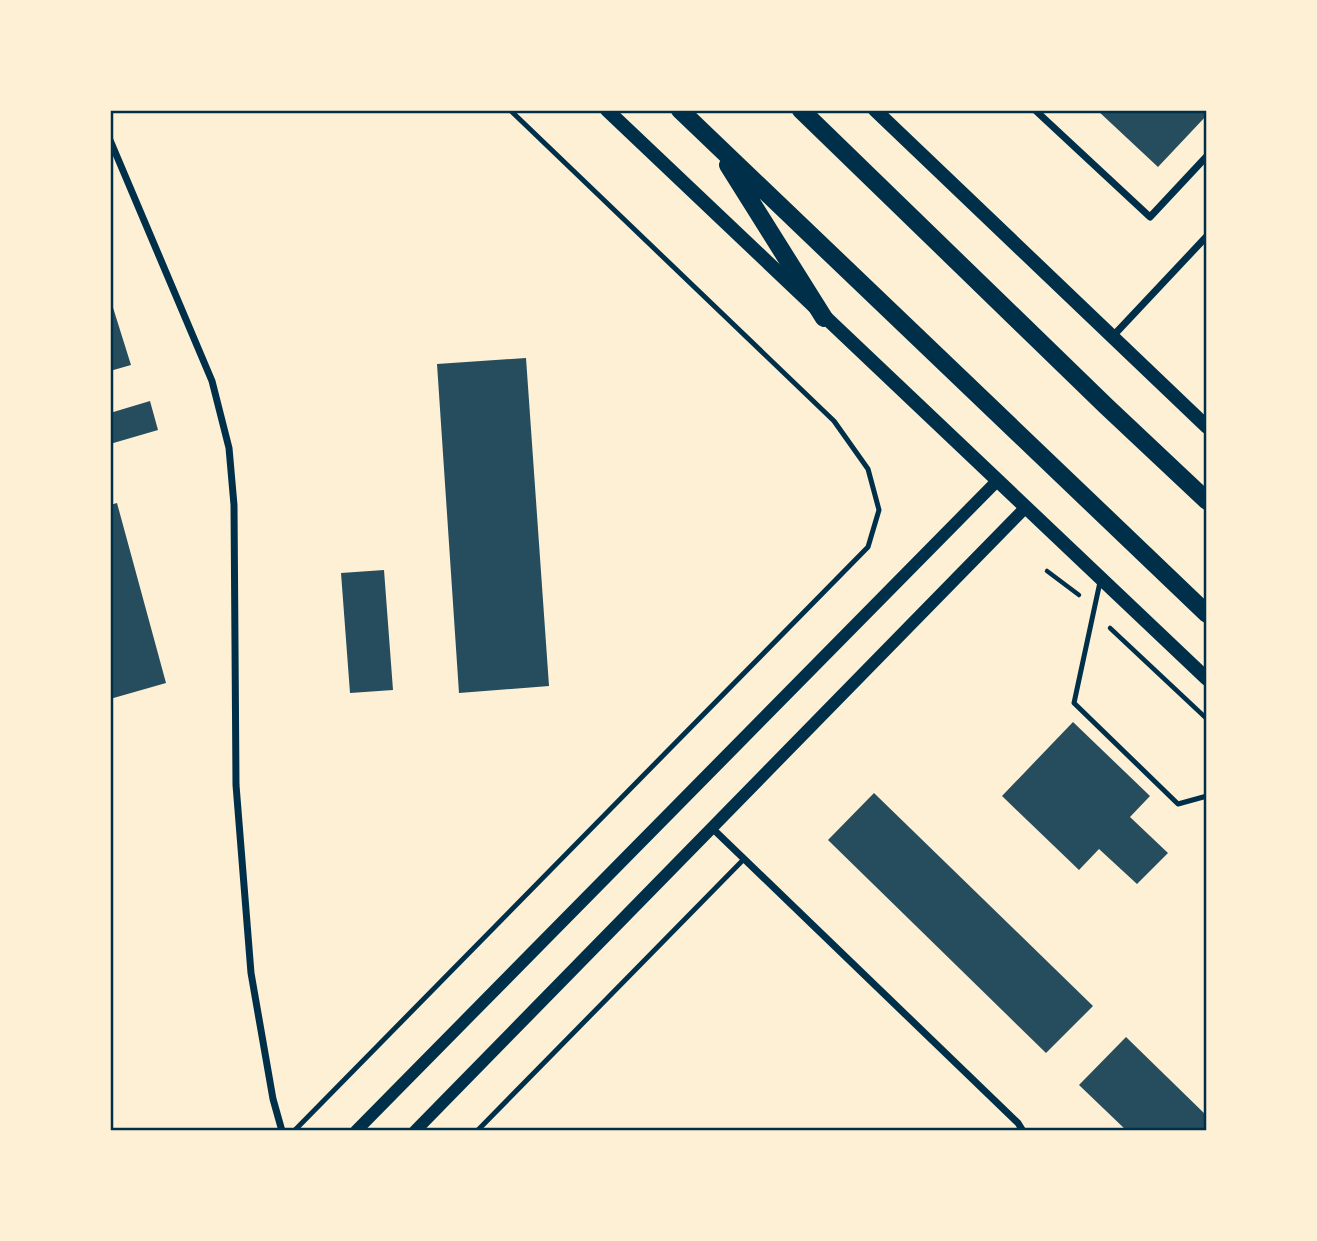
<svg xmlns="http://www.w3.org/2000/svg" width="1317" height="1241" font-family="'Roboto Serif',serif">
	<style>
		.building { fill: #264d5e }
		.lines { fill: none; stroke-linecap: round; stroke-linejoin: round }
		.path { stroke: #003049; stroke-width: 4.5 }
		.service { stroke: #003049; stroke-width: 5 }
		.minor { stroke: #003049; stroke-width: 7 }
		.tertiary { stroke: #003049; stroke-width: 12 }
		.secondary { stroke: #003049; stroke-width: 14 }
		.primary { stroke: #003049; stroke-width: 18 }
		.neatline { fill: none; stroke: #003049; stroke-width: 2.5 }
	</style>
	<rect width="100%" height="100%" fill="#fdf0d5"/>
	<path class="building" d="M1097 110H1207V115L1158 167Z
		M110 298 131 365 110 371Z
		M526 358 549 686 459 693 437 364Z
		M150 401 158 430 110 444V413Z
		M117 503 166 683 110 699V505Z
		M384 570 393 690 350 693 341 573Z
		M1073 722 1150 796 1130 817 1168 853 1137 884 1099 849 1079 870 1002 796Z
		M874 793 1093 1006 1046 1053 828 840Z
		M1126 1037 1207 1116V1131H1127L1079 1085Z"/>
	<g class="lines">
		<path class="path" d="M1047 571 1079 595
			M1110 628 1207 719"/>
		<path class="service" d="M1100 582 1074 703 1178 804 1207 796
			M294 1131 868 547 879 510 868 469 834 421 510 110
			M477 1131 744 859"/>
		<path class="minor" d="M1035 110 1150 217 1207 156
			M110 140 212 381 229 448 234 505 236 785 251 973 273 1099 282 1131
			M1113 336 1207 236
			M712 828 1018 1123 1023 1131"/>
		<path class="tertiary" d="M356 1131 997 481
			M415 1131 1026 507"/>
		<path class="secondary" d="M607 110 1207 679
			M875 110 1207 427"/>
		<path class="primary" d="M680 110 1207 614
			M801 110 1106 406 1207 501
			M728 165 824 318"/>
	</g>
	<rect width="1317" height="1241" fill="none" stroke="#fdf0d5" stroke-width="224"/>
	<rect x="112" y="112" width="1093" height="1017" class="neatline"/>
</svg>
